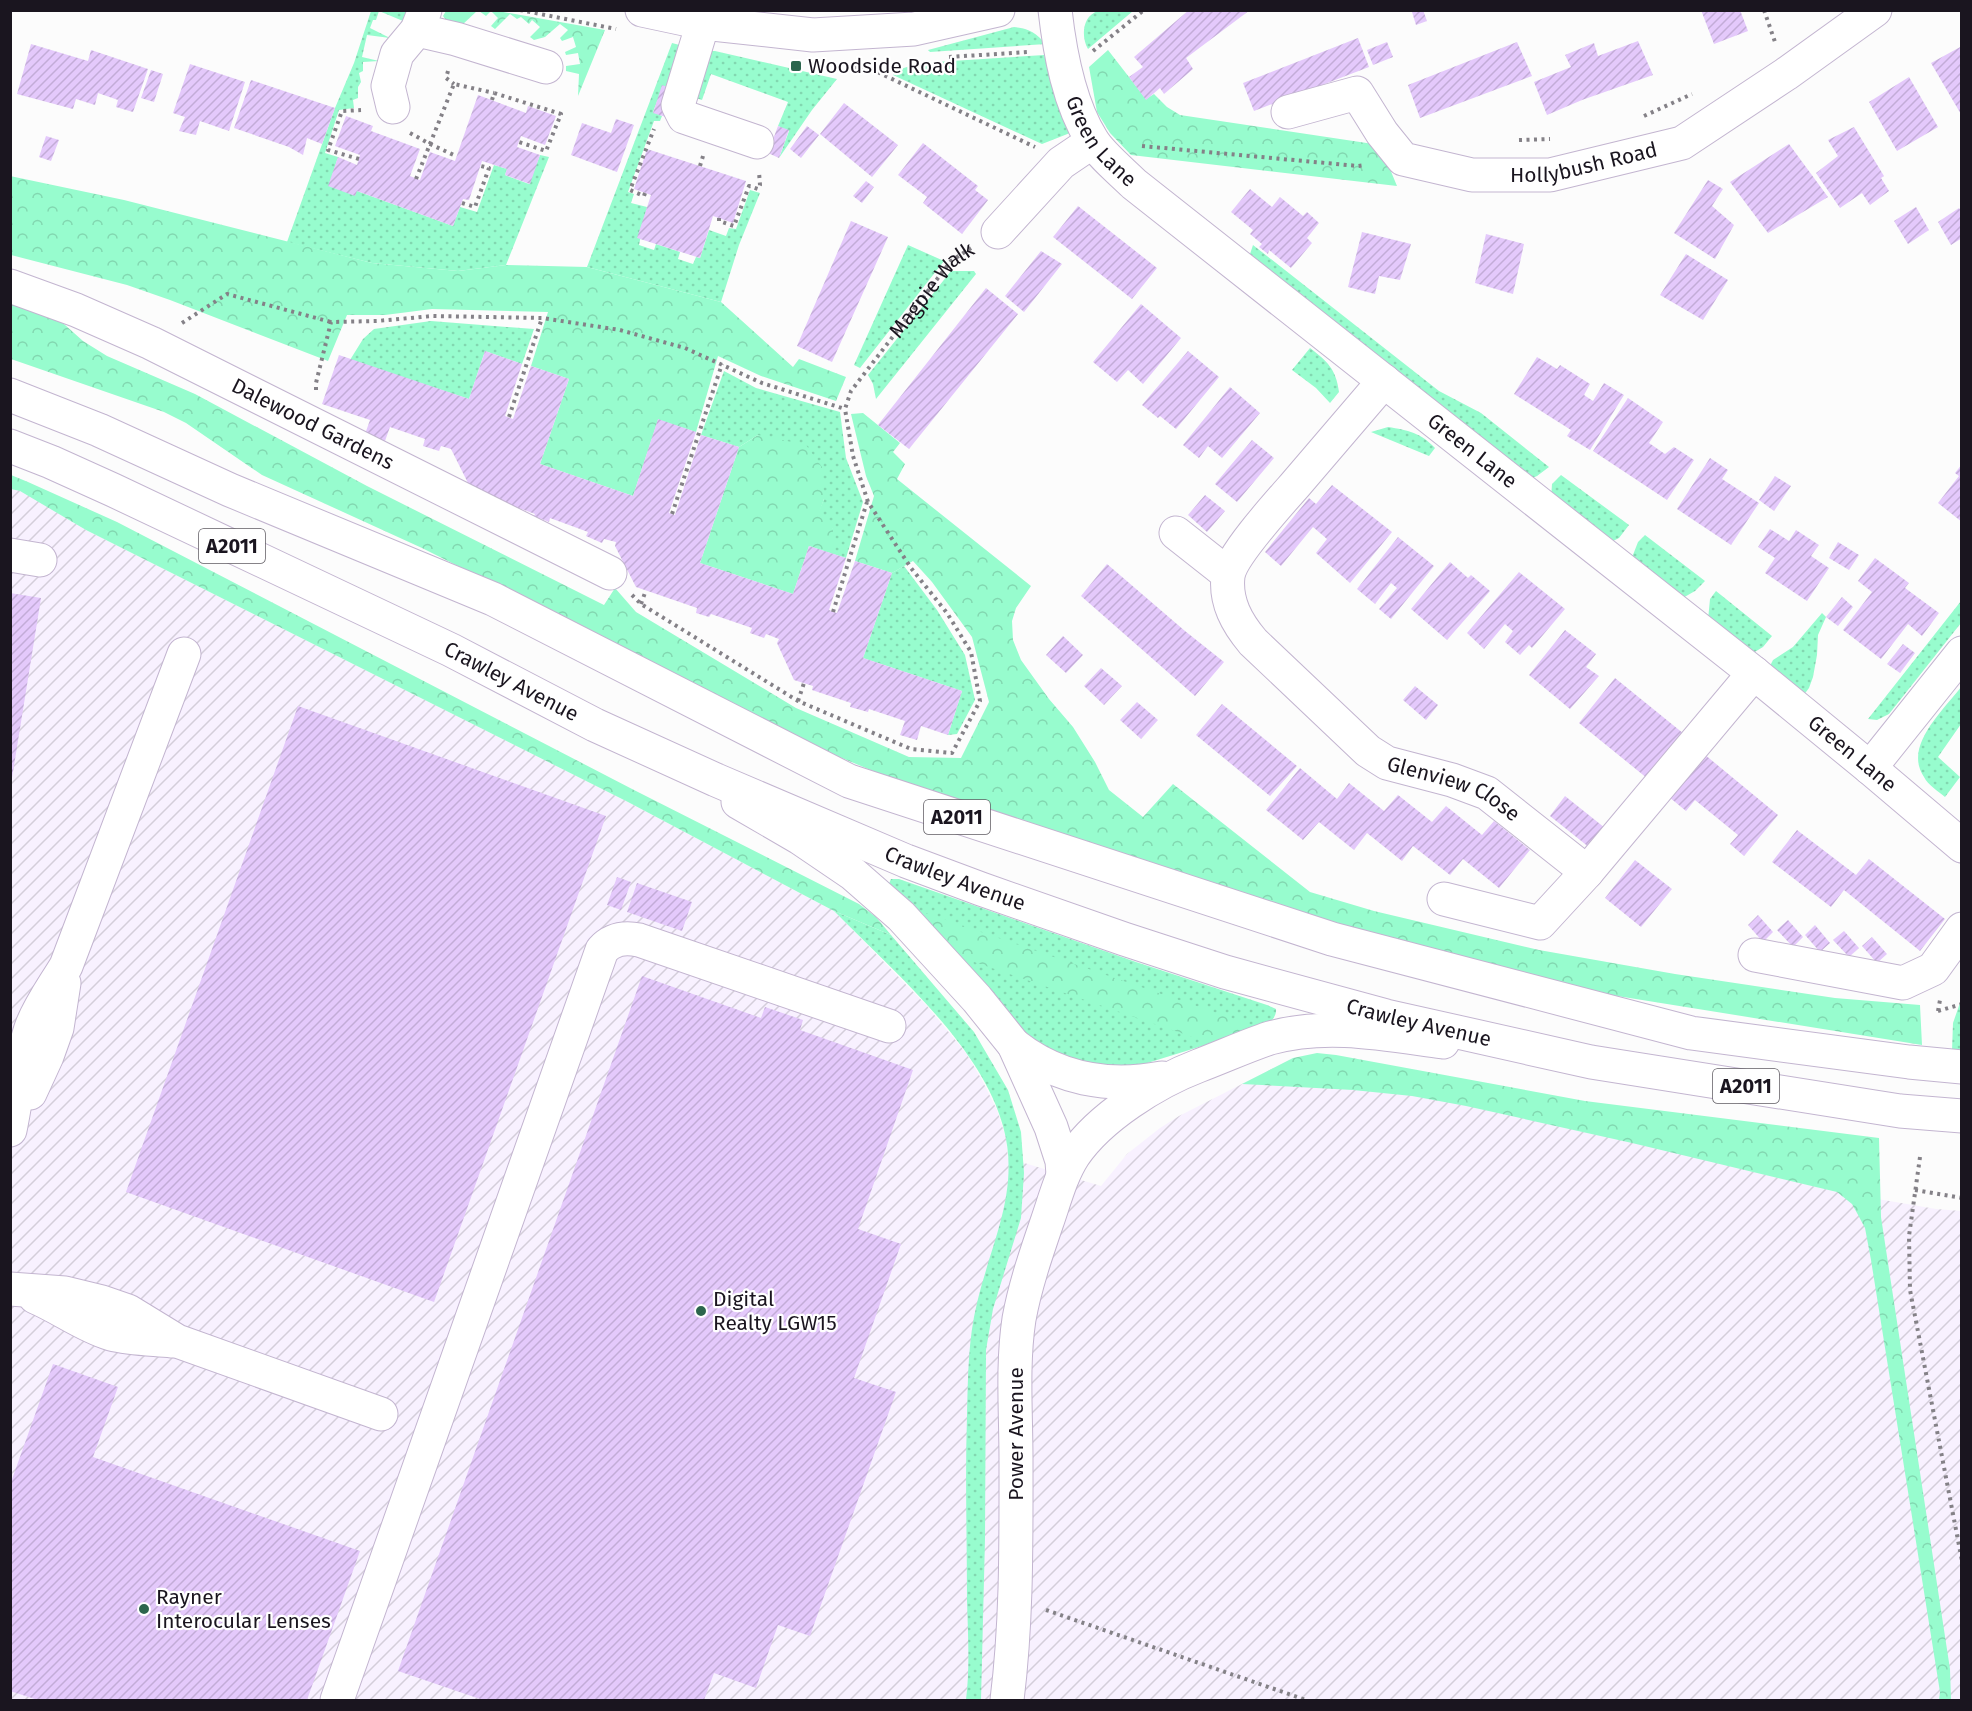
<svg xmlns="http://www.w3.org/2000/svg" width="1972" height="1711" font-family="'Fira Sans',sans-serif">
	<style>
		.industrial { fill: url(#industrial-furrows) }
		.grass { fill: url(#grass-dots) }
		.forest { fill: url(#forest-crowns) }
		.building { fill: url(#building-hatch) }
		.lines { fill: none; stroke-linecap: round; stroke-linejoin: round }
		.minor-casing { stroke: #c3b5d0; stroke-width: 35 }
		.major-casing { stroke: #c3b5d0; stroke-width: 35 }
		.path { stroke: #848187; stroke-width: 4; stroke-dasharray: 3 4.5; stroke-linecap: butt }
		.minor { stroke: #fff; stroke-width: 33 }
		.major { stroke: #fff; stroke-width: 33 }
		.poi-dot { fill: #2c654d; stroke: #fff; stroke-width: 2 }
		.labels { text-anchor: middle; dominant-baseline: central; stroke-width: 4.5; stroke-linejoin: round; paint-order: stroke }
		.shield { fill: #fff; stroke: #5f5b62; stroke-width: 1.5 }
		.shield-label { font-size: 20px; font-weight: bold; fill: #1a151f }
		.poi-label { font-size: 21px; fill: #1a151f; stroke: #fff; text-anchor: start }
		.street-label { font-size: 21px; fill: #1a151f; stroke: #fff }
	</style>
	<defs>
		<pattern id="industrial-furrows" width="10" height="10" patternUnits="userSpaceOnUse" patternTransform="scale(1.5)"><rect width="10" height="10" fill="#f8f1ff"/><path d="M-1 1l2-2M0 10L10 0M9 11l2-2" fill="none" stroke="#d4ceda"/></pattern>
		<pattern id="grass-dots" width="8" height="8" patternUnits="userSpaceOnUse" patternTransform="scale(1.5)"><rect width="8" height="8" fill="#97fcce"/><path d="M2 2h.1M6 6h.1" fill="none" stroke="#82d7b0" stroke-width="1.8" stroke-linecap="round"/></pattern>
		<pattern id="forest-crowns" width="20" height="18" patternUnits="userSpaceOnUse" patternTransform="scale(1.5)"><rect width="20" height="18" fill="#97fcce"/><path d="M2 6a3 3 0 1 1 6 0M12 15a3 3 0 1 1 6 0" fill="none" stroke="#82d7b0"/></pattern>
		<pattern id="building-hatch" width="6" height="6" patternUnits="userSpaceOnUse" patternTransform="scale(1.5)"><rect width="6" height="6" fill="#e4c9fb"/><path d="M-1 1l2-2M0 6l6-6M5 7l2-2" fill="none" stroke="#c3acd7"/></pattern>
	</defs>
	<rect width="100%" height="100%" fill="#fcfcfc"/>
	<path class="industrial" d="M11 489 20 490 86 530 628 802 834 911 927 1006 966 1053 982 1080 997 1110 1006 1138 1008 1158 1101 1186 1127 1154 1160 1128 1179 1116 1293 1058 1837 1192 1936 1209 1961 1211V1700H11Z"/>
	<path class="grass" d="M371 11H419L403 21 379 11 376 20H373L370 28 390 38 367 35 362 57 379 61 363 62V71L359 73 361 82 358 87V98L353 100 354 108 339 110 325 153 338 157 329 186 357 191 453 226 460 207 477 212 494 165 507 169 505 175 529 184 540 155 549 157 506 265 458 271 372 263 287 242 335 108 354 63Z
		M1133 11 1088 49C1081 37 1082 16 1098 11 1107 8 1123 10 1133 11Z
		M1014 27C1029 28 1036 33 1046 44L930 52 928 50Z
		M672 43 691 48 675 90 663 86 653 112 662 116 660 121H654L628 192 634 194 631 203 647 207 639 245 654 250 656 244 680 252 678 259 693 264 696 257 700 258 709 230 726 236 729 228 736 229 750 190 760 193 739 245 721 302 587 267Z
		M708 51H715L837 79 812 110 779 158 789 131 778 126 788 102 711 74 702 100 696 98Z
		M1044 55 1070 133 1042 144 893 75 894 71 920 63Z
		M908 245 944 261 860 368 854 365Z
		M1253 245 1439 391 1481 413 1549 467 1537 476 1528 480 1250 254Z
		M951 271H974L976 274 876 399 873 384 868 375Z
		M431 321 534 329 522 364 485 351 469 399 350 360 363 339 374 329Z
		M1310 348C1328 362 1336 369 1339 392L1330 403 1316 388 1292 370Z
		M724 371 756 388 840 412 846 458 863 502 846 558 833 554V529L817 516 824 499 758 435 739 447 701 435Z
		M1388 427C1408 430 1421 433 1435 448L1429 456 1371 432Z
		M1561 475 1629 525 1619 538 1609 543 1551 499 1552 484Z
		M1645 535 1705 581 1695 591 1681 599 1631 560 1638 542Z
		M904 566 937 610 965 655 975 700 957 734 948 735 962 691 863 658 892 573Z
		M1716 591 1772 636 1763 647 1753 653 1708 620 1710 599Z
		M1961 601V623L1889 714 1877 720 1868 719Z
		M1822 613 1826 617 1818 635 1817 655 1813 677 1809 688 1803 696 1769 668 1773 660 1793 647Z
		M1961 687V724L1938 757 1960 777 1945 797C1938 791 1928 785 1924 777 1903 746 1943 711 1961 687Z
		M891 879H899L1136 962 1267 1005 1276 1009C1277 1018 1268 1025 1260 1028L1141 1065 1124 1067 1067 1060 1033 1042 888 886Z
		M834 911 891 935 974 1032 1008 1090 1021 1132 1024 1173 1021 1218 993 1309 986 1350 985 1539 981 1700H966C970 1668 968 1634 967 1601 967 1539 965 1477 967 1415 968 1378 968 1339 977 1303 991 1243 1021 1190 1003 1126 981 1045 892 970 834 911Z
		M1961 1000V1052L1952 1051 1953 1023Z"/>
	<path class="forest" d="M446 11H477L462 25 449 24 443 16Z
		M479 11H498L605 30 578 96 579 74 566 71V66L580 64 578 53 566 55 565 52 576 47 573 37 562 41 560 38 568 30 560 24 545 37 534 40 530 37 540 27 532 20 529 24 521 17 517 19 510 14 495 29 491 26 498 18 491 11 486 16Z
		M1108 50 1146 99 1154 94 1167 107 1180 115 1380 145 1397 186 1131 155 1110 133 1097 112 1089 67Z
		M10 176 124 200 372 263 458 271 506 265 587 267 721 302 793 367 799 359 846 377 836 401 761 376 718 356 696 432 658 420 633 496 540 464 569 379 531 366 548 312 432 309 385 315H347L328 361 170 300 127 285 11 255Z
		M11 296 46 308 83 341 107 356 195 394 367 486 604 605 615 588 636 612 796 708 909 757 961 758 989 702 972 637 932 582 913 561 892 573 855 561 874 496 866 476 851 414 863 413 900 443 893 452 905 464 897 479 1031 586 1016 608 1012 621 1013 640 1021 660 1049 699 1073 727 1095 762 1109 790 1143 817 1173 784 1310 892 1374 911 1539 950 1675 974 1835 998 1920 1005 1922 1045 1611 995 1360 934 897 781 837 756 787 732 422 548 262 475 186 423 164 412 11 359Z
		M758 435 806 445 822 467 824 499 818 516 830 522 833 529V554L809 546 793 594 700 563 739 447Z
		M11 475 28 482 117 522 634 790 859 904 876 917 891 935 834 911 628 802 86 530 20 491 11 489Z
		M900 904 1260 1028 1213 1044 945 952Z
		M1317 1053 1336 1055 1585 1101 1879 1138 1881 1217 1950 1669 1951 1700H1939L1940 1692 1871 1260 1865 1228 1857 1213 1852 1204 1837 1192 1632 1143 1466 1106 1412 1096 1353 1090 1242 1084 1293 1058Z"/>
	<path class="building" d="M1189 10H1250L1186 58 1193 69 1164 94 1160 88 1146 100 1129 77 1143 67 1134 57Z
		M1415 10H1423L1427 21 1416 25 1412 12Z
		M1701 10H1740L1748 31 1714 44Z
		M1358 38 1369 67 1254 111 1243 83Z
		M1638 41 1653 75 1582 100 1547 115 1534 82 1571 67 1565 55 1594 43 1598 56Z
		M1387 42 1393 57 1373 65 1367 50Z
		M1517 42 1532 76 1420 118 1408 85Z
		M31 44 88 61 91 50 148 69 133 112 116 107 118 100 98 93 95 105 76 99 73 109 17 94Z
		M1962 46V116L1931 63Z
		M190 64 245 82 229 131 200 121 196 135 179 131 185 117 173 113Z
		M151 70 163 74 154 102 141 98Z
		M1909 77 1938 127 1897 151 1869 102Z
		M251 80 335 108 322 144 307 138 303 155 289 147 234 128Z
		M662 85 675 90 666 117 653 113Z
		M478 95 526 113 528 106 556 116 545 145 521 136 517 147 540 155 530 184 505 175 507 169 482 161 469 200 463 199 453 226 357 191 355 196 328 186 338 157 357 165 360 155 335 146 346 116 373 126 371 131 420 149 410 176 420 180 430 152 455 161Z
		M844 103 898 145 872 177 820 134Z
		M616 119 634 125 617 172 571 155 582 123 611 133Z
		M778 126 789 130 779 158 768 153Z
		M807 126 819 135 801 158 790 149Z
		M1854 127 1884 176 1881 178 1889 191 1870 205 1862 193 1840 208 1816 173 1838 156 1828 140Z
		M46 136 59 140 51 161 39 157Z
		M923 143 978 186 975 190 988 200 962 234 923 203 927 197 898 175Z
		M1789 144 1828 197 1768 233 1730 182Z
		M647 149 746 181 733 223 713 216 700 258 637 238 651 195 634 189Z
		M1708 180 1723 189 1712 206 1734 225 1715 259 1674 233Z
		M866 181 874 187 862 203 853 196Z
		M1250 189 1272 207 1280 197 1303 216 1307 212 1319 223 1307 238 1312 243 1291 268 1269 250 1268 254 1259 247 1262 244 1250 234 1253 230 1231 212Z
		M1078 206 1157 268 1132 299 1053 237Z
		M1916 207 1929 230 1908 244 1894 221Z
		M1959 208 1962 213V238L1951 245 1938 222Z
		M851 221 888 237 832 362 797 346Z
		M1362 232 1411 244 1400 280 1379 276 1375 294 1348 287Z
		M1486 234 1524 244 1513 294 1475 283Z
		M1041 251 1062 264 1024 312 1005 296Z
		M1686 254 1728 280 1703 320 1660 295Z
		M986 288 1018 314 909 449 878 425Z
		M1141 304 1181 338 1143 384 1128 370 1117 382 1093 362Z
		M485 351 522 364 505 416 513 419 531 366 569 379 540 464 633 496 658 419 696 432 669 513 675 515 701 435 739 447 700 563 793 594 809 546 846 558 829 610 837 613 855 561 892 573 863 658 962 691 948 735 921 726 917 740 900 735 905 721 869 709 868 712 850 707 851 703 812 690 813 686 794 680 777 643 779 639 766 634 764 638 750 633 752 628 711 614 709 617 696 613 697 608 636 587 615 546 616 542 604 539 602 543 586 536 588 532 550 518 549 522 534 516 535 514 472 491 451 449 441 446 439 451 423 446 425 439 390 427 385 441 365 434 370 420 322 404 339 355 469 399Z
		M1188 351 1219 377 1176 429 1160 416 1158 418 1142 405Z
		M1537 357 1557 369 1560 365 1590 384 1584 395 1593 401 1604 383 1624 395 1590 450 1567 436 1571 430 1514 394Z
		M1230 387 1260 413 1222 458 1208 446 1199 458 1183 445Z
		M1628 398 1663 422 1649 443 1665 454 1674 447 1694 460 1667 500 1593 451Z
		M1252 440 1274 458 1237 502 1215 484Z
		M1710 458 1728 470 1722 479 1759 503 1731 545 1677 509Z
		M1962 464V522L1938 503 1959 476 1955 473Z
		M1775 476 1791 486 1774 511 1759 500Z
		M1332 485 1392 532 1350 583 1316 553 1327 539 1313 527 1281 566 1265 552 1309 498 1316 504Z
		M1205 495 1225 511 1207 532 1188 515Z
		M1770 529 1789 541 1796 530 1819 545 1811 556 1829 568 1807 601 1765 573 1775 558 1758 547Z
		M1398 537 1434 566 1391 619 1379 609 1397 588 1391 583 1375 604 1357 589Z
		M1838 542 1859 555 1849 570 1829 558Z
		M1875 558 1909 583 1905 588 1939 613 1922 636 1908 624 1881 659 1843 630 1872 592 1858 581Z
		M1450 562 1468 578 1471 575 1490 591 1447 640 1411 609Z
		M1107 564 1185 631 1224 662 1195 696 1081 596Z
		M1519 572 1565 609 1532 648 1529 645 1520 655 1505 642 1513 631 1505 624 1484 649 1467 633Z
		M10 593 41 598 12 778H10Z
		M1842 597 1853 607 1838 626 1826 617Z
		M1565 630 1596 654 1586 667 1599 676 1570 709 1529 675Z
		M1063 636 1083 655 1066 673 1046 655Z
		M1903 644 1915 653 1900 673 1887 664Z
		M1101 668 1122 686 1104 705 1084 686Z
		M1615 678 1689 738 1653 783 1579 723Z
		M1415 686 1438 705 1426 720 1403 700Z
		M1137 702 1158 720 1141 739 1120 720Z
		M1222 704 1297 766 1270 796 1196 735Z
		M298 706 606 816 434 1302 126 1192Z
		M1704 754 1778 815 1744 856 1730 844 1738 835 1695 800 1686 811 1669 797Z
		M1300 768 1337 799 1349 783 1384 811 1398 795 1432 822 1446 806 1482 835 1494 821 1530 850 1499 888 1463 859 1450 875 1413 846 1402 861 1367 833 1354 850 1319 822 1303 840 1266 810Z
		M1565 796 1610 832 1595 852 1550 816Z
		M1797 830 1856 875 1869 859 1945 919 1920 951 1844 890 1831 907 1772 862Z
		M1635 860 1672 889 1641 927 1605 898Z
		M617 877 631 882 621 910 607 905Z
		M637 883 692 902 682 931 627 912Z
		M1758 915 1773 932 1763 942 1748 925Z
		M1788 920 1803 937 1793 947 1777 930Z
		M1815 925 1830 943 1820 952 1805 935Z
		M1844 931 1859 948 1849 957 1833 940Z
		M1872 937 1887 954 1877 963 1862 946Z
		M642 976 761 1018 765 1007 803 1020 800 1030 913 1070 858 1229 901 1244 854 1378 896 1392 810 1636 778 1625 756 1688 714 1673 704 1700H483L398 1671Z
		M53 1364 118 1387 93 1457 360 1551 307 1700H38L10 1691V1485Z"/>
	<g class="lines">
		<g class="minor-casing">
			<g id="minor">
				<path d="M642 10 703 23 813 35 914 29 998 10"/>
				<path id="s2" d="M1055 10C1060 54 1069 103 1092 140 1100 154 1122 172 1134 184L1754 673 1870 768 1962 846"/>
				<path d="M703 23 678 105 684 117 757 142"/>
				<path d="M417 30 456 39 546 67"/>
				<path d="M393 107 388 86 397 54 417 30 425 10"/>
				<path id="s3" d="M1288 112 1357 93 1382 133 1403 159 1472 175H1550L1682 143 1786 74 1875 10"/>
				<path d="M998 232 1061 163 1092 142"/>
				<path id="s4" d="M10 286 76 310 151 343 610 573"/>
				<path id="s5" d="M1384 381C1355 415 1325 450 1295 485 1280 502 1231 556 1228 576 1225 602 1237 623 1253 642L1368 751 1387 763 1452 780 1487 793 1587 872 1540 923 1444 899"/>
				<path d="M1176 533 1228 574"/>
				<path d="M10 555 40 560"/>
				<path d="M1870 768 1962 653"/>
				<path d="M738 802 800 838 853 874 901 916 977 999 1014 1045 1051 1127 1062 1161 1063 1175"/>
				<path d="M1587 872 1754 673"/>
				<path d="M1755 955 1903 983 1933 969 1962 929"/>
				<path d="M1014 1045C1057 1079 1109 1088 1162 1078"/>
				<path d="M30 1093 47 1056 57 1028 64 983"/>
				<path d="M10 1130C17 1097 20 1060 31 1028 39 1006 54 986 66 966L184 654"/>
				<path d="M10 1289 65 1293 102 1302 128 1311 177 1341 381 1414"/>
				<path d="M35 1297C61 1308 84 1326 111 1334 131 1339 152 1339 172 1341"/>
				<path d="M337 1700 602 950C612 939 624 937 639 940L889 1026"/>
				<path d="M1007 1700C1017 1620 1016 1540 1016 1459 1016 1413 1012 1365 1019 1319 1025 1286 1036 1254 1047 1222 1055 1199 1061 1175 1074 1155 1100 1117 1156 1082 1198 1066 1222 1057 1246 1046 1270 1038 1327 1022 1385 1034 1443 1042"/>
			</g>
		</g>
		<g class="major-casing">
			<g id="major">
				<path d="M10 395 99 430 230 490 493 599 849 781 1332 939 1691 1033 1909 1062 1962 1067"/>
				<path id="s6" d="M10 446 51 462 113 490 451 650 595 725 716 780 906 861 981 889 1124 939 1225 972 1386 1016 1591 1062 1900 1111 1962 1116"/>
			</g>
		</g>
		<g class="path">
			<path d="M520 10 616 29"/>
			<path d="M1764 10 1775 42"/>
			<path d="M1093 51 1144 10"/>
			<path d="M949 57 1028 52"/>
			<path d="M854 68H870L882 66"/>
			<path d="M871 69 1035 147"/>
			<path d="M448 71 446 78 454 84"/>
			<path d="M492 100 494 93 561 114 546 151 519 142"/>
			<path d="M1644 116 1692 94"/>
			<path d="M410 133 430 144 454 84 494 93"/>
			<path d="M1519 140 1550 139"/>
			<path d="M1142 146 1358 166 1365 165"/>
			<path d="M359 159 328 150 342 111 361 110"/>
			<path d="M700 166 703 156"/>
			<path d="M416 179 430 144 456 156"/>
			<path d="M645 193 644 196 630 190 654 129"/>
			<path d="M462 203 475 207 489 168 481 166"/>
			<path d="M719 218V221L734 226 749 186 758 189 760 185 759 172"/>
			<path d="M182 323 227 294 331 322"/>
			<path d="M316 390V383L331 322 377 321 433 316 542 318 620 330 685 348 762 383 845 409"/>
			<path d="M509 417 542 318"/>
			<path d="M672 514 722 364"/>
			<path id="s1" d="M632 595 641 604 798 701 911 749 952 753 980 701 971 652 947 613 911 568 868 502 853 456 845 409 851 391 951 261 971 248"/>
			<path d="M641 604 646 590"/>
			<path d="M833 612 867 502"/>
			<path d="M798 701 804 683"/>
			<path d="M1938 1011 1940 1000"/>
			<path d="M1938 1011 1962 1004"/>
			<path d="M1920 1157 1909 1236 1910 1290 1962 1561"/>
			<path d="M1915 1190 1962 1198"/>
			<path d="M1046 1610 1306 1700"/>
		</g>
		<use href="#minor" class="minor"/>
		<use href="#major" class="major"/>
	</g>
	<g class="poi-dot">
		<rect x="790" y="60" width="12" height="12" rx="3"/>
		<circle cx="701" cy="1311" r="6"/>
		<circle cx="144" cy="1609" r="6"/>
	</g>
	<g class="labels">
		<g class="shield">
			<rect x="199" y="529" width="66" height="34" rx="4.5"/>
			<rect x="924" y="800" width="66" height="34" rx="4.5"/>
			<rect x="1713" y="1069" width="66" height="34" rx="4.5"/>
		</g>
		<g class="shield-label">
			<text x="232" y="546">A2011</text>
			<text x="957" y="817">A2011</text>
			<text x="1746" y="1086">A2011</text>
		</g>
		<g class="poi-label">
			<text x="808" y="66">Woodside Road</text>
			<text x="713" y="1299">Digital<tspan x="713" dy="24">Realty LGW15</tspan></text>
			<text x="156" y="1597">Rayner<tspan x="156" dy="24">Interocular Lenses</tspan></text>
		</g>
		<g class="street-label">
			<text stroke="none"><textPath href="#s2" startOffset="142">Green Lane</textPath></text>
			<text stroke="none"><textPath href="#s3" startOffset="336">Hollybush Road</textPath></text>
			<text stroke="none"><textPath href="#s1" startOffset="897">Magpie Walk</textPath></text>
			<text stroke="none"><textPath href="#s4" startOffset="333">Dalewood Gardens</textPath></text>
			<text stroke="none"><textPath href="#s2" startOffset="628">Green Lane</textPath></text>
			<text stroke="none"><textPath href="#s6" startOffset="554">Crawley Avenue</textPath></text>
			<text stroke="none"><textPath href="#s2" startOffset="1114">Green Lane</textPath></text>
			<text stroke="none"><textPath href="#s5" startOffset="576">Glenview Close</textPath></text>
			<text stroke="none"><textPath href="#s6" startOffset="1040">Crawley Avenue</textPath></text>
			<text stroke="none"><textPath href="#s6" startOffset="1526">Crawley Avenue</textPath></text>
			<text transform="translate(1016 1434) rotate(-90)">Power Avenue</text>
		</g>
	</g>
	<rect width="1972" height="1711" fill="none" stroke="#1a151f" stroke-width="24"/>
</svg>
